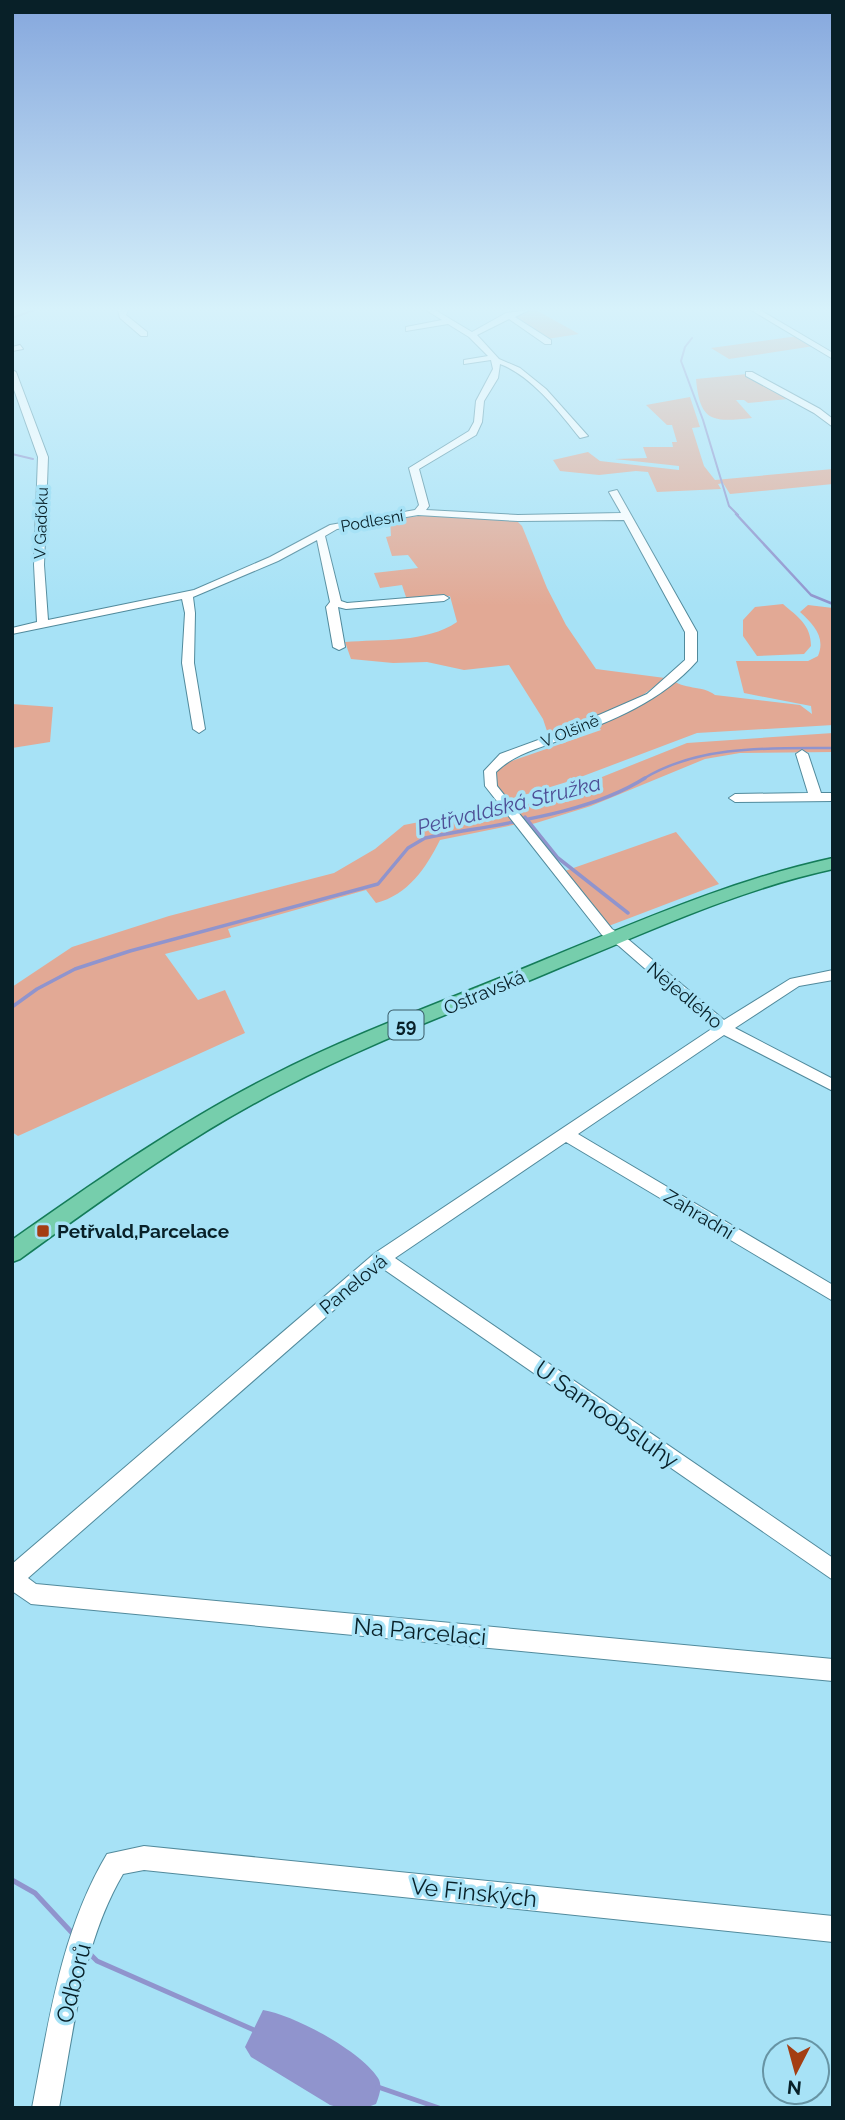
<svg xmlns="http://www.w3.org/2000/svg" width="845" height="2120" font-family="Raleway,sans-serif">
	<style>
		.green { fill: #e2a995 }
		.water { fill: #9094cd }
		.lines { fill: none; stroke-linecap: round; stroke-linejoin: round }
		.stream-far3 { stroke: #9094cd; stroke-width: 2 }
		.stream-far2 { stroke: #9094cd; stroke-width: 2.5 }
		.stream-far1 { stroke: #9094cd; stroke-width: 3.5 }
		.stream { stroke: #9094cd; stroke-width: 5 }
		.minor-casing { stroke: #518a9c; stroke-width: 2 }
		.major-casing { stroke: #147c59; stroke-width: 3 }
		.minor { fill: #fff; fill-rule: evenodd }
		.major { fill: #76ceac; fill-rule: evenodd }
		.poi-dot { fill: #a43e13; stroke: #a7e2f6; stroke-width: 2.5 }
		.labels { text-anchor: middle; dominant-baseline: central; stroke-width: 7; stroke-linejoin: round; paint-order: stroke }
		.far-street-label { font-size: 16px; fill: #082028; stroke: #a7e2f6 }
		.shield { fill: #a7e2f6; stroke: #385a66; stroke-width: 2 }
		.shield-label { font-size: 18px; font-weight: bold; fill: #082028 }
		.street-label { font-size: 19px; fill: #082028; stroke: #a7e2f6 }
		.poi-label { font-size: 19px; font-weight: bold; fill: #082028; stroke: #a7e2f6; text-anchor: start }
		.water-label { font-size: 21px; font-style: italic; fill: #4d4e95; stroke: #a7e2f6 }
		.near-street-label { font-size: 23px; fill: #082028; stroke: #a7e2f6 }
	</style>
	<rect width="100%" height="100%" fill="#a7e2f6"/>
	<path class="green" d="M529 310H536L579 334 547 339 513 317Z
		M798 336 814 346 729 359 711 348Z
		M747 374 788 399 748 403 744 400H736L752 418C713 422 700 423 696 379Z
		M690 397 700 427 692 428 704 466 715 480 833 469V484L730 494 723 483 718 484 721 489 657 492 648 472 636 471 599 475 560 471 553 460 588 452 600 461 679 470V466L615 459 647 458 643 447H673L672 442H677L672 425H667L646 405Z
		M428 515 516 520 522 526 547 588 566 625 596 669 665 678C630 708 592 723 549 737L543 719 509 665 464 670 427 662 393 663 351 659 345 642C381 639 426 643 457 622L450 596 407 600 402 585 380 588 374 573 418 568 408 555 392 556 386 537 391 536 390 519Z
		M783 604C798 617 811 625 811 646L804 654 757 656 743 636V620L755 607Z
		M808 605 833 608V725L697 733 570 781 511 799 500 795 493 784 494 771 506 763 601 730 598 726 601 723 672 679C682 690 703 685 715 695L800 705 812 714 811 706 744 693 736 661H808L818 656C826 637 813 624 800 612Z
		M12 704 53 707 50 742 12 748Z
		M833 733V752L740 753 705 759 591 806 536 823 528 825 514 808 552 797 687 743Z
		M501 806 518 824 440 840C426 868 408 895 376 903L366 890 228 929 231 937 165 954 198 1000 225 990 245 1033 18 1136 12 1132V987L72 947 169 916 334 873 375 849 404 825Z
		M676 832 719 884 606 927 562 872Z"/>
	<path class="water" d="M263 2010C294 2015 361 2051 378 2078 383 2086 379 2096 376 2104 363 2110 344 2110 330 2105L251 2057 245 2047Z"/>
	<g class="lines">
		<path class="stream-far3" d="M12 318 34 310
			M692 338 685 347 681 361 703 420 729 506 738 515
			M12 454 33 459"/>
		<path class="stream-far2" d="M736 514 811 595 833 604
			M643 779C698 745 770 748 833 748"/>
		<path class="stream-far1" d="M525 817 558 858 628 913
			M12 1007 37 989 75 969 130 951 378 884 408 848 425 838C495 824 585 816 645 778"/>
		<path class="stream" d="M12 1880 35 1893 74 1935
			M88 1952 97 1961 254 2030
			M378 2087 439 2108"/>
		<g class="minor-casing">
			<path id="minor" d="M118 310H128L126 315 147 332V336H141L120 318Z
				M426 310H435L472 332 506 313 529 310 515 317 551 340V344H545L509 319 477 335 499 359 520 368 546 389 588 436 580 438C559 412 532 376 500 364L498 378 484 401 482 422 476 435 419 469 429 506 426 510 518 515 621 513 609 492 617 490 697 632V661C662 701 612 721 563 739 540 748 514 754 496 772L497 786 612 929 629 940 724 1020 790 979 833 970V980L799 986 735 1028 833 1079V1091L724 1035 578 1134 833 1285V1301L566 1142 395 1258 833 1558V1580L382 1268 28 1578 36 1584 833 1659V1681L31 1604 12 1591V1564L375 1253 713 1028 619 946 602 935 485 786 484 771 500 754 560 732 647 694 685 660V632L624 520 518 521 418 515 337 529 325 536 341 601 347 603 444 595 449 598 444 601 346 609 338 607 345 647 339 650 333 647 326 607 330 602 317 540 278 561 193 597 195 613 194 663 205 729 199 733 193 729 182 663 185 613 182 599 12 634V628L37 622 34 565 38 457 12 384V370L16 372 48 457 44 565 48 620 194 590 270 557 330 525 415 510 419 505 409 468 469 431 474 422 476 401 493 369 491 360 464 364V360L488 356 469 337 448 324 406 331V327L442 320Z
				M751 310H760L833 353V359Z
				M20 345 23 349 12 351V347Z
				M746 372H752L820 409 833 419V427L814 413 746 376Z
				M802 750 808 754 821 793H833V801L735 802 729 798 735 794 808 793 796 754Z
				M144 1846 833 1916V1942L144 1870 123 1874C82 1944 74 2029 59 2108H32C49 2021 61 1931 107 1854Z"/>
		</g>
		<g class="major-casing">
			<path id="major" d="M833 858V869C737 890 650 931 559 968 468 1007 375 1040 287 1086 192 1134 106 1197 20 1259L12 1262V1240C96 1181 180 1122 271 1076 359 1031 453 998 544 960 640 921 732 880 833 858Z"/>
		</g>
		<use href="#minor" class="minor"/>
		<use href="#major" class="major"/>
	</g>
	<linearGradient id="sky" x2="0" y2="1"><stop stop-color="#85a7dd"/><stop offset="0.51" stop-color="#d7f2fb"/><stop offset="1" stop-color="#d7f2fb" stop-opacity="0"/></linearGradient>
	<rect width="845" height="606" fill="url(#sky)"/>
	<rect class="poi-dot" x="36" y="1224" width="14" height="14" rx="3.5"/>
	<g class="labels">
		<g class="far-street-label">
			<text transform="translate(372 521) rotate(-10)">Podlesní</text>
			<text transform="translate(41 523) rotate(-88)">V Gaďoku</text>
			<text transform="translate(570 731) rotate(-22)">V Olšině</text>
		</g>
		<rect class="shield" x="388.5" y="1010.5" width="35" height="29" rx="5"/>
		<g class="shield-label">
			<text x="406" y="1025">59</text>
		</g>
		<g class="street-label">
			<text transform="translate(484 992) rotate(-23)">Ostravská</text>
			<text transform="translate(685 995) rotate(40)">Nejedlého</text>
			<text transform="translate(699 1214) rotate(31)">Zahradní</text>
			<text transform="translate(353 1284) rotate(-40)">Panelová</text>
		</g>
		<g class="poi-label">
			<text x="57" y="1231">Petřvald,Parcelace</text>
		</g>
		<g class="water-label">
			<text transform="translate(509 805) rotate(-14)">Petřvaldská Stružka</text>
		</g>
		<g class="near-street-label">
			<text transform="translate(607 1414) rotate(35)">U Samoobsluhy</text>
			<text transform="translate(420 1631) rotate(5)">Na Parcelaci</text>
			<text transform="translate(474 1892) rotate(6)">Ve Finských</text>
			<text transform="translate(73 1983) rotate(-76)">Odborů</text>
		</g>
	</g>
	<rect width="845" height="2120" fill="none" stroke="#082028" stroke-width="28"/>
	<g transform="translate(796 2071) rotate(186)"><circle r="33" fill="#a7e2f6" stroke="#6794a4" stroke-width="2"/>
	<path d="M0-5L12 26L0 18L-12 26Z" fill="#a43e13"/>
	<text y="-10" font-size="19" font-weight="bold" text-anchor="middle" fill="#082028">N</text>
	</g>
</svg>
